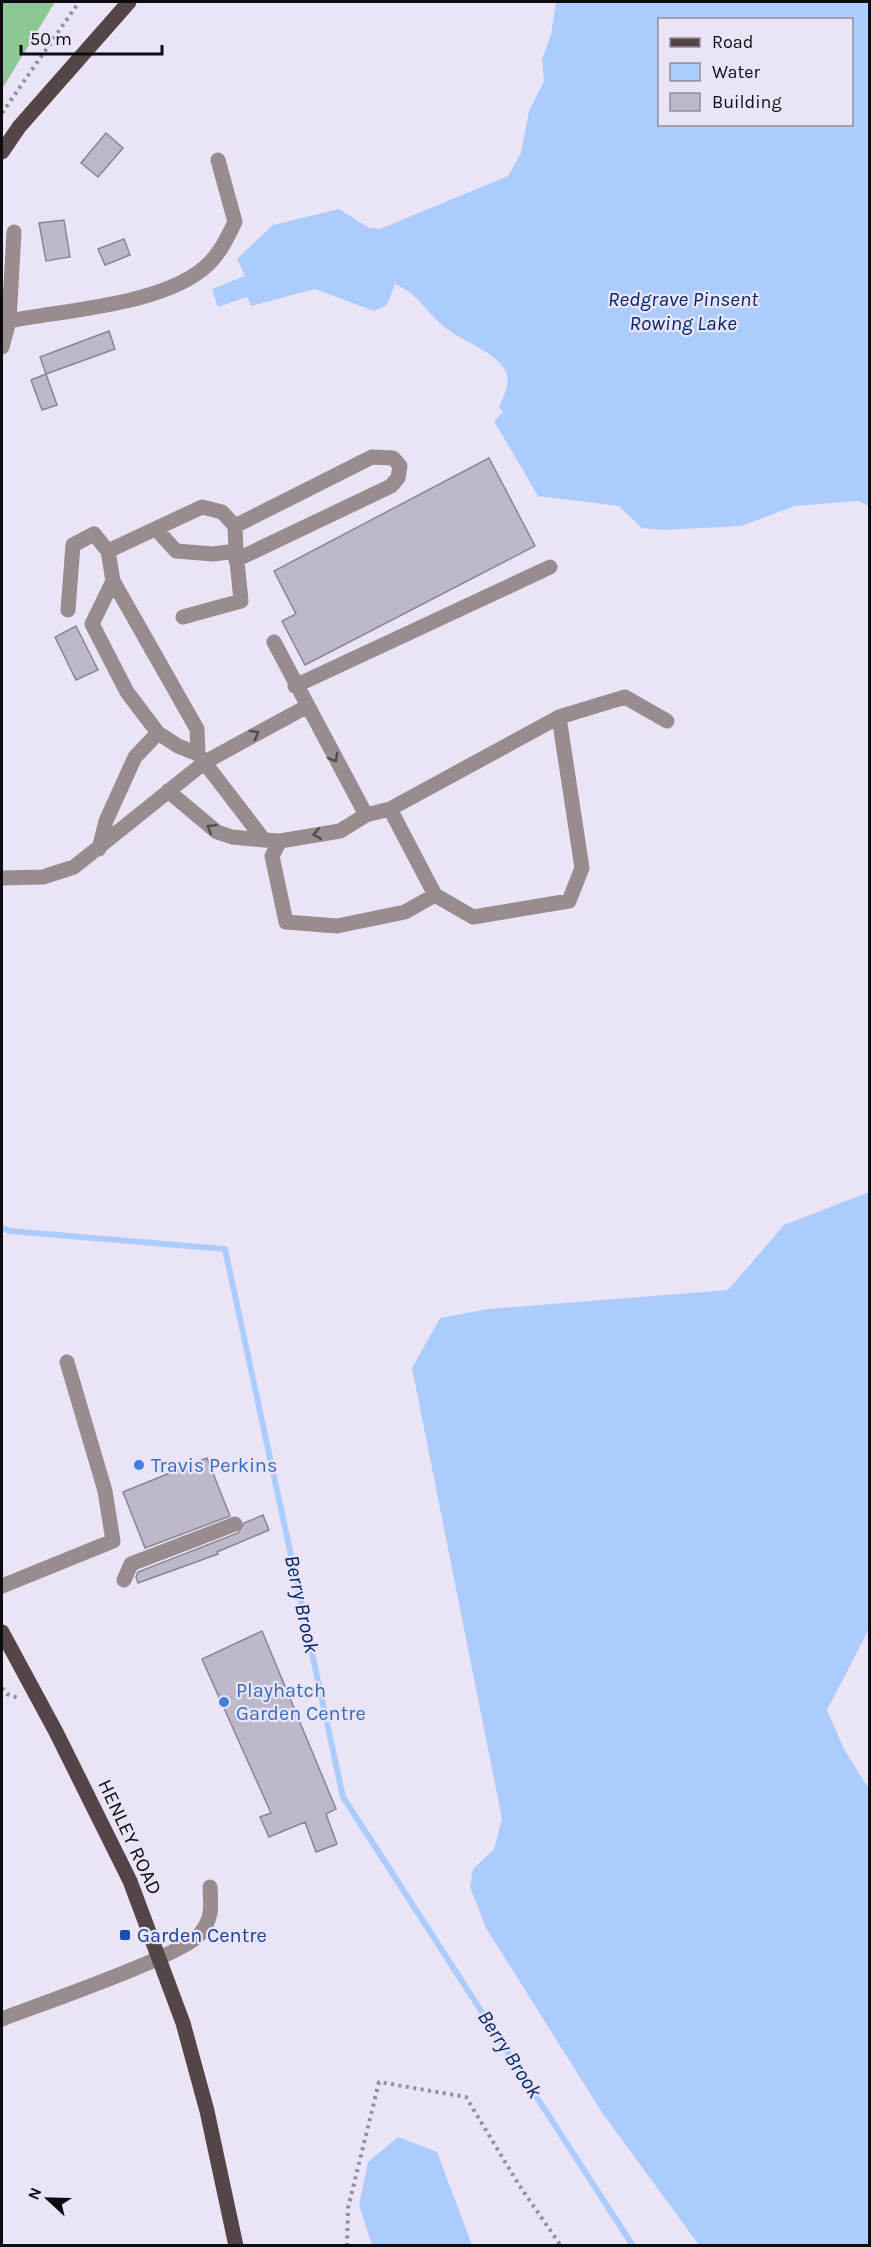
<svg xmlns="http://www.w3.org/2000/svg" width="871" height="2247" font-family="Karla,sans-serif">
	<style>
		.green { fill: #8dc894 }
		.water { fill: #adccfe; fill-rule: evenodd }
		.lines { fill: none; stroke-linecap: round; stroke-linejoin: round }
		.stream { stroke: #adccfe; stroke-width: 6 }
		.building { fill: #bdb8ca; stroke: #8a8595; stroke-width: 1.5 }
		.path { stroke: #938e9c; stroke-width: 4; stroke-dasharray: 3 4.5; stroke-linecap: butt }
		.minor { stroke: #978d8f; stroke-width: 15 }
		.major { stroke: #544547; stroke-width: 15 }
		.oneway { stroke: #524c50 }
		.shop-dot { fill: #3f7fe0; stroke: #ebe4f6; stroke-width: 2 }
		.transit-dot { fill: #1a4fb4; stroke: #ebe4f6; stroke-width: 2 }
		.labels { text-anchor: middle; dominant-baseline: central; stroke-width: 4.5; stroke-linejoin: round; paint-order: stroke }
		.shop-label { font-size: 20px; fill: #366cbe; stroke: #ebe4f6; text-anchor: start }
		.street-label { font-size: 20px; fill: #0e0c12; stroke: #ebe4f6 }
		.transit-label { font-size: 20px; fill: #164399; stroke: #ebe4f6; text-anchor: start }
		.water-label { font-size: 21px; font-style: italic; fill: #00276c; stroke: #ebe4f6 }
	</style>
	<rect width="100%" height="100%" fill="#ebe4f6"/>
	<path class="green" d="M2 2H55L2 89Z"/>
	<path class="water" d="M556 2H869V506L858 501 795 506 741 526 661 530 642 528 619 506 538 496 494 421 503 412 499 407C503 397 511 384 506 372 498 353 462 341 447 329 426 313 420 295 395 284L387 305 374 311 315 289 251 306 247 297 218 307 212 289 245 276 237 259 273 225 339 209 369 228 380 229 508 176 521 153 529 111 544 81 542 59 551 35ZM660 20H852V124H660Z
		M869 1192V1629L827 1710 844 1749 869 1789V2245H699L603 2114 486 1928 470 1887 473 1869 494 1849 502 1819 412 1368 440 1318 488 1309 728 1290 784 1225Z
		M398 2137 437 2152 472 2245H372L359 2205 368 2162Z"/>
	<g class="lines">
		<path class="stream" d="M2 1228 10 1231 225 1249 343 1797 633 2246"/>
	</g>
	<path class="building" d="M106 133 123 148 98 177 81 163Z
		M64 220 70 257 46 261 39 223Z
		M124 239 130 255 105 265 98 249Z
		M109 331 115 349 46 374 40 357Z
		M46 374 57 405 42 410 31 380Z
		M489 458 535 546 305 665 282 621 296 614 274 571Z
		M76 626 98 670 76 680 55 637Z
		M207 1458 230 1516 145 1548 123 1492Z
		M263 1515 269 1530 217 1552 218 1554 138 1583 136 1577 138 1572 238 1533 244 1523Z
		M262 1631 336 1809 326 1814 337 1844 316 1852 305 1822 269 1837 260 1817 271 1813 202 1659Z"/>
	<g class="lines">
		<path class="path" d="M2 113 79 2
			M2 1688 7 1694 18 1698
			M347 2246 348 2208 379 2082 466 2097 519 2185 561 2246"/>
		<path class="minor" d="M9 321C65 310 160 305 204 268 219 256 227 238 235 222L218 160
			M2 347 9 321 14 232
			M235 526 372 457 393 458 400 466 398 478 391 486 236 560
			M108 551 113 581 197 729 198 754
			M68 610 73 545 94 534 108 551 202 507 222 512 235 526 236 551 213 554 176 551 157 530
			M183 617 241 601 236 551
			M274 642 366 815
			M295 686 550 567
			M158 733 178 746 198 754 264 840
			M168 791 217 832 232 837 264 840 280 841 340 831 366 815 390 809 559 717 625 697 667 721
			M390 809 435 895
			M280 841 272 856 286 922 337 926 405 912 435 895 473 917 569 901 582 868 559 717
			M99 849 106 821 135 757 158 733 127 692 92 624 113 581
			M2 878 43 877 74 867 205 762 306 707
			M124 1580 131 1564 235 1524
			M2 1586 113 1541 105 1491 67 1362
			M2 2019C35 2006 184 1955 200 1934 213 1918 211 1906 210 1887"/>
		<path class="major" d="M2 152 19 127 129 2
			M2 1632 56 1732 130 1881 183 2023 207 2111 236 2246"/>
	</g>
	<defs><path id="oneway-chevron" d="M-2-3.5L2.5 0L-2 3.5" fill="none" stroke-width="1.6" stroke-linecap="round" stroke-linejoin="round" transform="scale(1.5)"/></defs>
	<g class="oneway">
		<use href="#oneway-chevron" transform="translate(255 734) rotate(-29)"/>
		<use href="#oneway-chevron" transform="translate(334 758) rotate(61)"/>
		<use href="#oneway-chevron" transform="translate(211 828) rotate(-148)"/>
		<use href="#oneway-chevron" transform="translate(317 834) rotate(170)"/>
	</g>
	<g class="shop-dot">
		<circle cx="139" cy="1465" r="6"/>
		<circle cx="224" cy="1702" r="6"/>
	</g>
	<rect class="transit-dot" x="119" y="1929" width="12" height="12" rx="3"/>
	<g class="labels">
		<g class="shop-label">
			<text x="151" y="1465">Travis Perkins</text>
			<text x="236" y="1690">Playhatch<tspan x="236" dy="23">Garden Centre</tspan></text>
		</g>
		<g class="street-label">
			<text transform="translate(130 1837) rotate(65)">HENLEY ROAD</text>
		</g>
		<g class="transit-label">
			<text x="137" y="1935">Garden Centre</text>
		</g>
		<g class="water-label">
			<text x="683" y="299">Redgrave Pinsent<tspan x="683" dy="24">Rowing Lake</tspan></text>
			<text transform="translate(302 1604) rotate(78)">Berry Brook</text>
			<text transform="translate(510 2054) rotate(57)">Berry Brook</text>
		</g>
	</g>
	<rect width="871" height="2247" fill="none" stroke="#0e0c12" stroke-width="6"/>
	<rect x="658" y="18" width="195" height="108" fill="#ebe4f6" stroke="#938e9b" stroke-width="1.5"/>
	<rect x="670" y="38" width="30" height="9" fill="#544547" stroke="#938e9b" stroke-width="1.5"/>
	<text x="712" y="48" font-size="18" fill="#0e0c12">Road</text>
	<rect x="670" y="63" width="30" height="18" fill="#adccfe" stroke="#938e9b" stroke-width="1.5"/>
	<text x="712" y="78" font-size="18" fill="#0e0c12">Water</text>
	<rect x="670" y="93" width="30" height="18" fill="#bdb8ca" stroke="#938e9b" stroke-width="1.5"/>
	<text x="712" y="108" font-size="18" fill="#0e0c12">Building</text>
	<g transform="translate(48 2199) rotate(292)" stroke="#ebe4f6" stroke-width="4.5" paint-order="stroke">
	<path d="M0-4.5L10 22L0 15L-10 22Z" fill="#0e0c12"/>
	<text y="-9" font-size="16" font-weight="bold" text-anchor="middle" fill="#0e0c12">N</text>
	</g>
	<path d="M21 45v9h141v-9" fill="none" stroke="#0e0c12" stroke-width="3"/>
	<text x="30" y="45" font-size="18" fill="#0e0c12" stroke="#ebe4f6" stroke-width="4.5" paint-order="stroke">50 m</text>
</svg>
